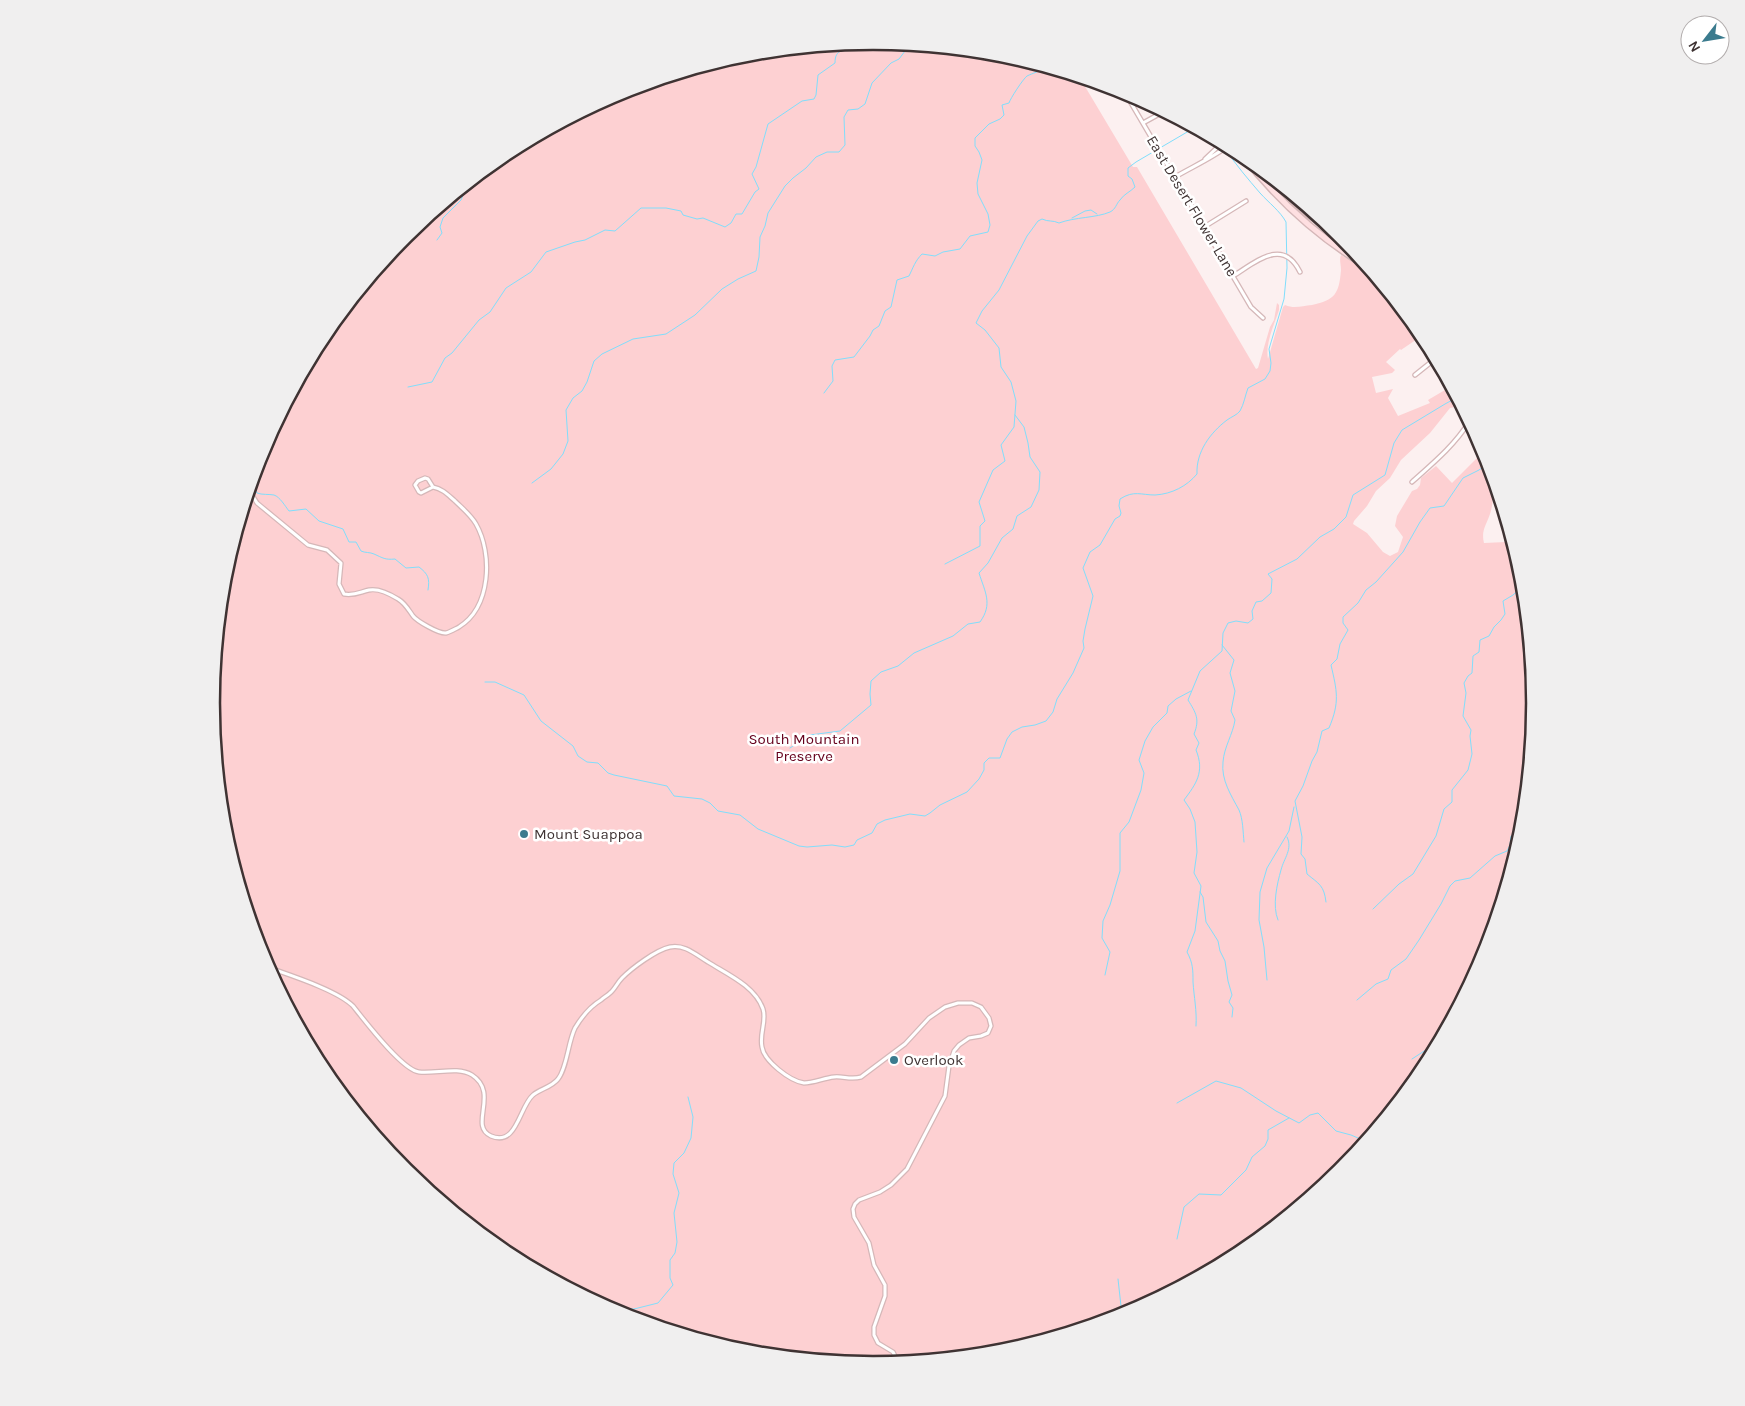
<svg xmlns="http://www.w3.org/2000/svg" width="1745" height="1406" font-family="Karla,sans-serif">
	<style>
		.green { fill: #fdd0d2 }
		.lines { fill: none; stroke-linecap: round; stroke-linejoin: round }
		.stream { stroke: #80defc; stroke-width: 1 }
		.street-casing { stroke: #d5b7b8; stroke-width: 5.5 }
		.secondary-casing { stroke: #d5b7b8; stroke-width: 8 }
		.street { stroke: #fff; stroke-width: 3 }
		.secondary { stroke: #fedfe1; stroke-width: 5 }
		.poi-dot { fill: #3b7b8e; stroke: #fff; stroke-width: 2 }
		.labels { text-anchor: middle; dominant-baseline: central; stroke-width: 5; stroke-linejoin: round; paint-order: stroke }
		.street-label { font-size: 15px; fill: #3f3333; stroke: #fff }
		.park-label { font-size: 15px; fill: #65001c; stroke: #fff }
		.poi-label { font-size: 15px; fill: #3f3333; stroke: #fff; text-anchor: start }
		.rim { fill: none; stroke: #3f3333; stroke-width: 2.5 }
	</style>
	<rect width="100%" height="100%" fill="#fcf0f0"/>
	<path class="green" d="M872 41 1002 54 1080 78 1133 167H1137L1256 369 1258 368 1270 327 1274 320 1277 303 1279 305V310C1274 325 1265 344 1268 359L1283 307 1285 305C1294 309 1302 306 1312 305 1335 300 1339 294 1341 270 1341 264 1339 260 1341 255L1372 273 1423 335 1401 350 1400 349 1386 362 1395 370 1392 373 1372 377 1376 393 1393 389 1388 398 1398 416 1430 403 1428 400 1450 387 1465 414 1455 407 1450 408 1430 433 1401 460 1390 478 1376 491 1367 506 1354 521 1353 524 1367 533 1383 552 1390 556 1398 552 1403 537 1395 526 1397 516 1412 491 1417 489 1420 485 1421 478 1436 466 1452 483 1477 458 1483 448C1491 469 1497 492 1490 514 1486 526 1481 530 1484 543L1506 542 1509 534 1518 562 1512 575 1522 578 1534 699 1529 714 1533 717 1521 832 1484 957 1423 1071 1340 1171 1240 1253 1125 1314 1001 1352 872 1365 743 1352 619 1314 505 1253 404 1171 322 1070 261 956 223 832 211 703 224 574 261 449 322 335 405 235 505 153 620 92 744 54Z"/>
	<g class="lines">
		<path class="stream" d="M918 46 925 48 928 47
			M1072 218 1085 211 1091 210 1097 214
			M437 240 442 233 440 227 443 218 461 200 466 188 472 180
			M408 387 432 382 445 358 452 353 479 320 490 312 506 288 531 272 546 252 575 242 585 240 605 230 615 231 641 208H666L681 211 683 215 697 219 703 218 725 227 731 223 736 214H742L755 192 759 189 752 174 756 167 768 124 802 101 814 99 816 95 818 75 835 63C835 47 845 54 851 43
			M824 393 833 381 832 366 835 360 854 357 870 336 873 330 879 326 885 311 891 307 897 280 909 276C913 268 915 261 922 254L935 256 943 252 960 249 970 236 988 232 990 225 988 214 978 194 977 183 982 160 979 152 975 146V138L989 124 1000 119 1004 115 1002 105 1009 103C1010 99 1023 79 1027 76 1033 73 1039 72 1045 67
			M251 482 257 493C262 495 269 494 274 495 280 497 285 506 289 511L306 509 319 521 343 529 349 542H356L361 551C365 553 370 552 374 554 383 558 385 560 395 559L406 568 419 567C428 574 430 578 428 590
			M532 483 551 469 563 454 568 441 566 410 573 398 582 391 587 382 594 361 602 354 633 339 666 334 695 315 722 289 738 279 756 271 759 257 760 237 765 226 768 213 785 186 793 178 806 168 816 157 827 152H839L845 145 844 117 848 110 858 109 865 104 872 83 891 63 899 59 905 51 913 45
			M945 564 980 546V526L985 521 979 502 993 470 1005 461 1001 445 1014 427 1016 401 1011 382 1001 367 999 348 985 330 976 323 982 311 999 290 1027 236 1038 221 1042 219C1048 222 1053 220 1059 223 1075 217 1096 218 1110 212 1116 209 1116 204 1120 200 1124 194 1130 192 1135 187L1132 179 1128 176V168L1136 162 1194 128
			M1222 645 1234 660 1230 673 1235 691 1231 711 1235 720C1233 734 1224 747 1223 762 1221 780 1231 795 1239 810 1243 819 1243 832 1244 842
			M485 682H495L524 695 541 721 573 746 578 756 587 762 598 763 608 773 614 775 667 786 674 796 702 799 710 803 718 811 740 815 758 829 799 846 807 847 832 845 845 847 854 845 857 840 872 833 877 824 885 820 910 814 925 816 930 813 940 805 967 792 979 779 984 770V763L989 758H1000L1007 739 1012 732 1022 727 1035 725 1046 721 1053 712 1057 699 1073 673 1084 648 1083 641 1085 629 1093 596 1083 568 1090 552 1100 545 1115 519 1120 516 1121 513 1119 506 1120 499C1134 490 1141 495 1155 495 1172 494 1187 486 1197 474 1196 452 1210 433 1227 420 1231 417 1237 415 1240 411 1244 404 1245 396 1248 388L1265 379 1270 371 1271 363 1269 349 1284 299 1287 268 1286 222C1280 211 1269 203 1260 193 1248 179 1236 165 1226 150
			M790 748 810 735 840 731 871 705 870 694 871 681 881 672 898 666 914 653 953 636 968 624 980 622C993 604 985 592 979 573L988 563 1002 538 1013 529 1017 516 1031 507 1039 490 1040 472 1030 457 1028 443 1024 427 1015 415
			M1524 811 1521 803 1525 796
			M1200 892 1203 897 1206 922 1218 941 1220 951 1225 961 1228 981 1232 995 1229 1002 1233 1008 1232 1017
			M1326 902C1324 885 1319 884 1307 874L1305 859 1301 854 1302 837 1295 801 1303 786 1312 761 1317 752 1322 731 1329 728C1340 702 1337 691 1331 665L1337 659 1340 644 1348 630 1343 623V617L1358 603 1366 590 1376 582 1403 552 1420 522 1430 508 1444 506 1463 478 1479 470 1488 463
			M1373 909 1399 884 1413 874 1436 836 1444 809 1452 802V790L1468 770 1472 754 1470 736 1471 730 1463 716 1466 693 1464 683 1468 676 1472 673 1473 656 1479 652 1480 640 1489 636 1494 627 1501 620 1505 614 1503 601 1513 595 1523 586
			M1278 920C1272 906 1277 884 1281 870 1284 858 1293 849 1287 837
			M1483 957 1487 945
			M1476 972V970
			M1105 975 1110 952 1102 938 1103 921 1110 905 1120 871V833L1129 822 1141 790 1144 773 1139 760 1145 741 1153 727 1167 713 1168 706 1176 699 1191 691
			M1267 980 1264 947 1259 920 1260 892 1267 868 1289 831 1294 807
			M1357 1000 1376 984 1388 979 1391 970 1406 959 1419 940 1441 904 1450 886 1455 881 1470 878 1495 856 1507 851 1510 845 1511 836 1522 825
			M1196 1026C1197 1011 1194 997 1193 982 1193 970 1193 963 1187 952L1195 931 1201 886 1194 873 1197 852 1195 822 1190 809 1184 800C1196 784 1205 772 1196 750L1199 743 1194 734C1200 719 1196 713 1188 700L1200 671 1222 651 1223 633 1228 623 1236 621 1248 623 1253 619 1252 611 1256 602 1262 601 1271 593 1272 579 1268 574 1297 559 1320 537 1334 529 1346 517 1353 495 1385 475 1394 443 1402 430 1445 404 1456 398
			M1412 1059 1438 1042
			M1177 1103 1216 1081 1241 1088 1276 1111 1299 1123 1310 1115 1318 1113 1336 1131 1351 1135 1365 1141
			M1177 1239 1184 1207 1199 1194 1221 1195 1246 1170 1252 1157 1265 1146 1268 1139V1130L1289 1118
			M1118 1279 1122 1315
			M607 1308 613 1304 622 1309H634L658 1303 673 1285 670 1278V1260L675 1253 677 1242 674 1213 679 1193 673 1174 674 1163 684 1153 691 1138 693 1117 688 1097"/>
		<g class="street-casing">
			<path id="street" d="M1124 91 1251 307 1263 318
				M1143 123 1163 112
				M1205 159 1222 143
				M1175 177C1192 167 1212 158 1228 146
				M1204 227 1246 201
				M1233 276C1256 262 1283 237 1300 272
				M1415 375 1435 359
				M425 478 428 479 433 487 421 493 419 492 415 485 418 481Z
				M1412 482C1432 464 1454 446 1469 422
				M249 490 257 503 308 545 327 550 341 563 339 584 344 594C354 596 360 592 369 590 379 588 390 594 398 599 405 603 408 609 413 616 417 621 439 634 446 633 450 632 455 629 459 627 491 607 493 554 476 524 471 515 462 508 455 501 448 495 443 489 433 487
				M267 967C289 975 337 990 353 1006 365 1021 402 1070 419 1072 436 1074 458 1066 472 1075 500 1093 468 1126 491 1136 517 1147 519 1107 533 1095 540 1089 552 1087 558 1079 567 1068 568 1042 575 1028 581 1018 591 1006 601 1000 604 997 607 996 610 993 615 989 617 983 622 978 632 968 656 950 670 947 685 944 696 955 708 962 727 974 755 986 763 1009 767 1021 759 1034 762 1047 764 1061 790 1081 804 1083 814 1083 824 1078 834 1077 843 1076 851 1080 861 1077L905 1044 929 1018 945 1007 958 1003H972L981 1007 989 1018 991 1026 988 1033 981 1036 969 1038 959 1045 954 1051 949 1066 945 1096 907 1169 891 1185 880 1192 859 1200 855 1204 853 1209 854 1217 869 1243 874 1265 885 1285V1296L874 1327V1335L878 1343 893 1352 898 1362"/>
		</g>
		<g class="secondary-casing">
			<path id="secondary" d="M1241 153C1275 198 1318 237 1366 266
				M1271 178 1302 209 1350 246"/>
		</g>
		<use href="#street" class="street"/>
		<use href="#secondary" class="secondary"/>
	</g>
	<g class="poi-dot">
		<circle cx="524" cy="834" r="5"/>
		<circle cx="894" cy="1060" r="5"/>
	</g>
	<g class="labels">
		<g class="street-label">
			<text transform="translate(1192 206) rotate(59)">East Desert Flower Lane</text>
		</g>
		<g class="park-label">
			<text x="804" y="739">South Mountain<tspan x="804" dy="17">Preserve</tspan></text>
		</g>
		<g class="poi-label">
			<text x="534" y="834">Mount Suappoa</text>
			<text x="904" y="1060">Overlook</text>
		</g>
	</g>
	<path d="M0 0H1745V1406H0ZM220 703a653 653 0 1 1 1306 0a653 653 0 1 1-1306 0Z" fill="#f0efef" fill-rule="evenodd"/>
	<path class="rim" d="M220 703a653 653 0 1 1 1306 0a653 653 0 1 1-1306 0Z"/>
	<g transform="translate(1705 40) rotate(239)"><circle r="24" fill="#ffffff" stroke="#b2adad"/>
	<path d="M0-4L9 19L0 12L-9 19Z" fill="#3b7b8e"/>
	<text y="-8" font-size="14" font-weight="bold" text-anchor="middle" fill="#3f3333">N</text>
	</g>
</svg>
